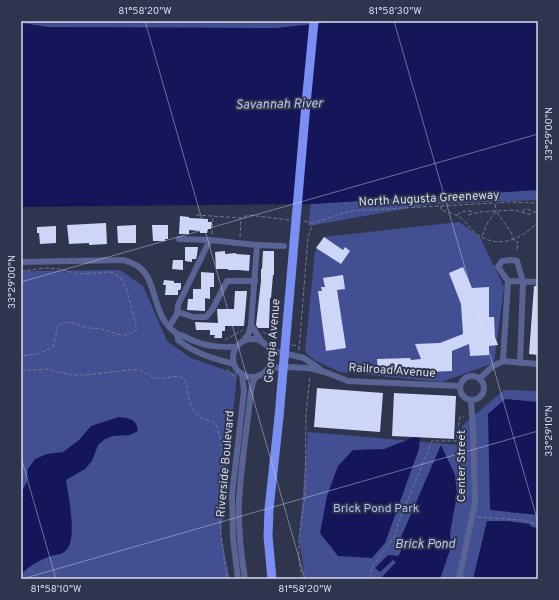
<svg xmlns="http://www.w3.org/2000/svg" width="559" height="600" font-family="Overpass,sans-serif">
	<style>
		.green { fill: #434f93 }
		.water { fill: #151659 }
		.building { fill: #ced6f7 }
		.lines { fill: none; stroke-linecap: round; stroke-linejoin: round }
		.path { stroke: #73788c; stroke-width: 1; stroke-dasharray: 4 2; stroke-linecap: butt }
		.street { stroke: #596495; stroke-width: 6 }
		.primary { stroke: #7b8ef3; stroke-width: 9 }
		.primary-bridge { stroke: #7b8ef3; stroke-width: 9 }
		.ticks { fill: none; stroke: #d7dbea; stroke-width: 1; stroke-opacity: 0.45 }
		.labels { text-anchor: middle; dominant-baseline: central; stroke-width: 4; stroke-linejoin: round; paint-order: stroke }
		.street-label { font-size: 12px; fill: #d7dbea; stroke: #2f354d }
		.park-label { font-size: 12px; fill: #afbefa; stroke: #2f354d }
		.water-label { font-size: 13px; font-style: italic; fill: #bbc6ef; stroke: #2f354d }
		.neatline { fill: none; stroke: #d7dbea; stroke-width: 1.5 }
		.ticks-label { font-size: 10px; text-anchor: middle; fill: #d7dbea }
	</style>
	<rect width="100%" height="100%" fill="#2f354d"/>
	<path class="green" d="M21 21H333L334 22 277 28 48 27 21 23Z
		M538 190V200L433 204 308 226 311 204Z
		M459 222 480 237 504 287 494 363 441 382 340 372 316 361 305 352 315 252 324 237Z
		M120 270 143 286 167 341 191 358 237 374 221 536 230 579H21V271Z
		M504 390 538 391V579H305L299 538 308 432 458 445 462 426Z"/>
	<path class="water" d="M341 21H538V190L311 204 21 207V23L48 27 277 28Z
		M505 399 538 402V515L490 510 488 414Z
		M119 417C129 418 137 419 138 431L130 435 113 436 105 439 98 445 92 461 85 469 66 480C68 495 79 543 64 552 62 554 58 554 55 555 43 558 29 565 21 575V492L27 482 28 469 35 459 47 454 63 452 79 440 91 426Z
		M420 435 419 449 385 543 372 558 338 556 320 533 327 496 338 466 353 450 384 449Z
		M441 445 455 475 457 494 450 533 451 547 440 579H380L396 562 393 560 380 572 375 568 388 555 398 556 401 552 398 544Z
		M487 521H508L529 524 532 527 538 528V579H473Z"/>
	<path class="building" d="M180 216 189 217V218L208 219V222H212L211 229H208L207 233H200V231L189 230V234H179Z
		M106 223 107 244 89 245V243L69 244 67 225Z
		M136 225V243H118L117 226Z
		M152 225H168V239H165V241H153Z
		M56 226V243L40 244 39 233H37V227Z
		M324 237 343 250 345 247 350 251 341 264 316 248Z
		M185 247H198L197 255 196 259H192V262L185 261Z
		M225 251V254L236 253V254L250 255 249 271 239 270H228V269H216L215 252Z
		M263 251H274V275H273L271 298H270L269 328H258L256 325 261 281V269H262Z
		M173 260H183V270L172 269Z
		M463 267 472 288 489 287V317H494L495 337 498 345 489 346V355L470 356 469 344 452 351V371L378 374 377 359 410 358 411 360 421 359 415 344 440 343 463 334 461 304 449 273Z
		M201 272 214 273V287H210V299L205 298V311L187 310 188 299H193V289H201Z
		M343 275 345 289 337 290 346 348 326 351 318 291H322L321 287H325L323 278Z
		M164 280 174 281V283H181V288L180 290H178V295H165L166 285H163Z
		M534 286H538V355L529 354Z
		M235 291H247L244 326H225V331H222V338H214L215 335H210V330H196L195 322 218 323 217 309H234Z
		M317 388 383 393 380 432 314 427Z
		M394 393 456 396 454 439 392 436Z"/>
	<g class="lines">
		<path class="path" d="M495 204 496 211
			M441 206V210C448 212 455 214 461 218 467 222 469 228 474 232 496 250 520 241 538 222
			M523 212 525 209H528L533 212H538
			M196 215 241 218 249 215 289 220
			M457 215C461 211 470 209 474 213
			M468 215 479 212 514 210 532 215
			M304 221 312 223
			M212 234 213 216
			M482 236 488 222 496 211 511 232 515 242H518L517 250
			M240 237 241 218
			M21 271 45 268 61 269 77 274 111 272 120 277 126 287 137 329C126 341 114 332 101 329 96 328 90 329 85 327 75 324 68 319 58 326L53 347 38 354 21 356
			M263 332 272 337 277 344
			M225 340 243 330
			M292 345 299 346
			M299 350 308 237 313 223 350 211 511 202 538 203
			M21 369 30 370 49 369 57 372 73 375H85L138 369 154 378H164L179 376 184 379 186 384 189 399 192 408 199 417 213 422 216 425 220 437 223 457 219 493 220 527 227 579
			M227 369 236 379
			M477 517 521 520 538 524
			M302 579 299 559V538L305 497 306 413 310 376
			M370 579 371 569 394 537 399 521 432 441H456L460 417H464"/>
		<path class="street" d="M179 239 210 240 257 245 251 325 248 335 243 341
			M257 245 284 246
			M21 262 123 260C153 267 150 289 160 312 163 321 169 328 177 334
			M508 281 498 267 502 261 511 260 517 261 523 282 520 363
			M508 281 538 282
			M178 312 193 317H206L212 310 227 281H255
			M251 325 262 342
			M169 327 177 314 178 305 210 240
			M177 334 178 340C194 353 214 359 234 364
			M177 334C184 335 189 340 197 342 209 347 224 347 237 347
			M233 358a19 19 0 1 1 38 0a19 19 0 1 1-38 0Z
			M269 350 304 358 320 369
			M503 361 508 281
			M269 368 286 367 309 368 325 372 348 381 459 386
			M460 388a12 12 0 1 1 24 0a12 12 0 1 1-24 0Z
			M480 378 493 366 503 361 538 364
			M238 579 233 538 232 495 244 391 242 374
			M245 579C241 554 238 528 239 502 241 465 247 428 251 392L253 382 256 377
			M459 579 475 502 473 429 471 400"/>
		<path class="primary" d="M306 104 314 21
			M272 579 268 536 269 509 279 417"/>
		<path class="primary-bridge" d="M279 417 306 104"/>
	</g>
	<path class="ticks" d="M145 21 305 579M394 21 538 522M21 282 538 134M21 457 56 579M22 579 538 431"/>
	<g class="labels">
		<g class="street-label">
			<text transform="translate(429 199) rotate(-3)">North Augusta Greeneway</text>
			<text transform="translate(273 341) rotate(-85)">Georgia Avenue</text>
			<text transform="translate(392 371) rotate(4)">Railroad Avenue</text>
			<text transform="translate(226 464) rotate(-85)">Riverside Boulevard</text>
			<text transform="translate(462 466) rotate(-90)">Center Street</text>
		</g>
		<g class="park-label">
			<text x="376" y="509">Brick Pond Park</text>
		</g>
		<g class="water-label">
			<text transform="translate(279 105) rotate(-1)">Savannah River</text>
			<text x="425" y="545">Brick Pond</text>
		</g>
	</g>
	<rect width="559" height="600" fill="none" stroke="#2f354d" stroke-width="44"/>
	<rect x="22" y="22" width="515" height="556" class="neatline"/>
	<g class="ticks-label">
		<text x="145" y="14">81°58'20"W</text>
		<text x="395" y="14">81°58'30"W</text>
		<text transform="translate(548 134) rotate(-90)" y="4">33°29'00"N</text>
		<text transform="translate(11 282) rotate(-90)" y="4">33°29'00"N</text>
		<text transform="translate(548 431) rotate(-90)" y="4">33°29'10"N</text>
		<text x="56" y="592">81°58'10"W</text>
		<text x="305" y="592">81°58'20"W</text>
	</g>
</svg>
